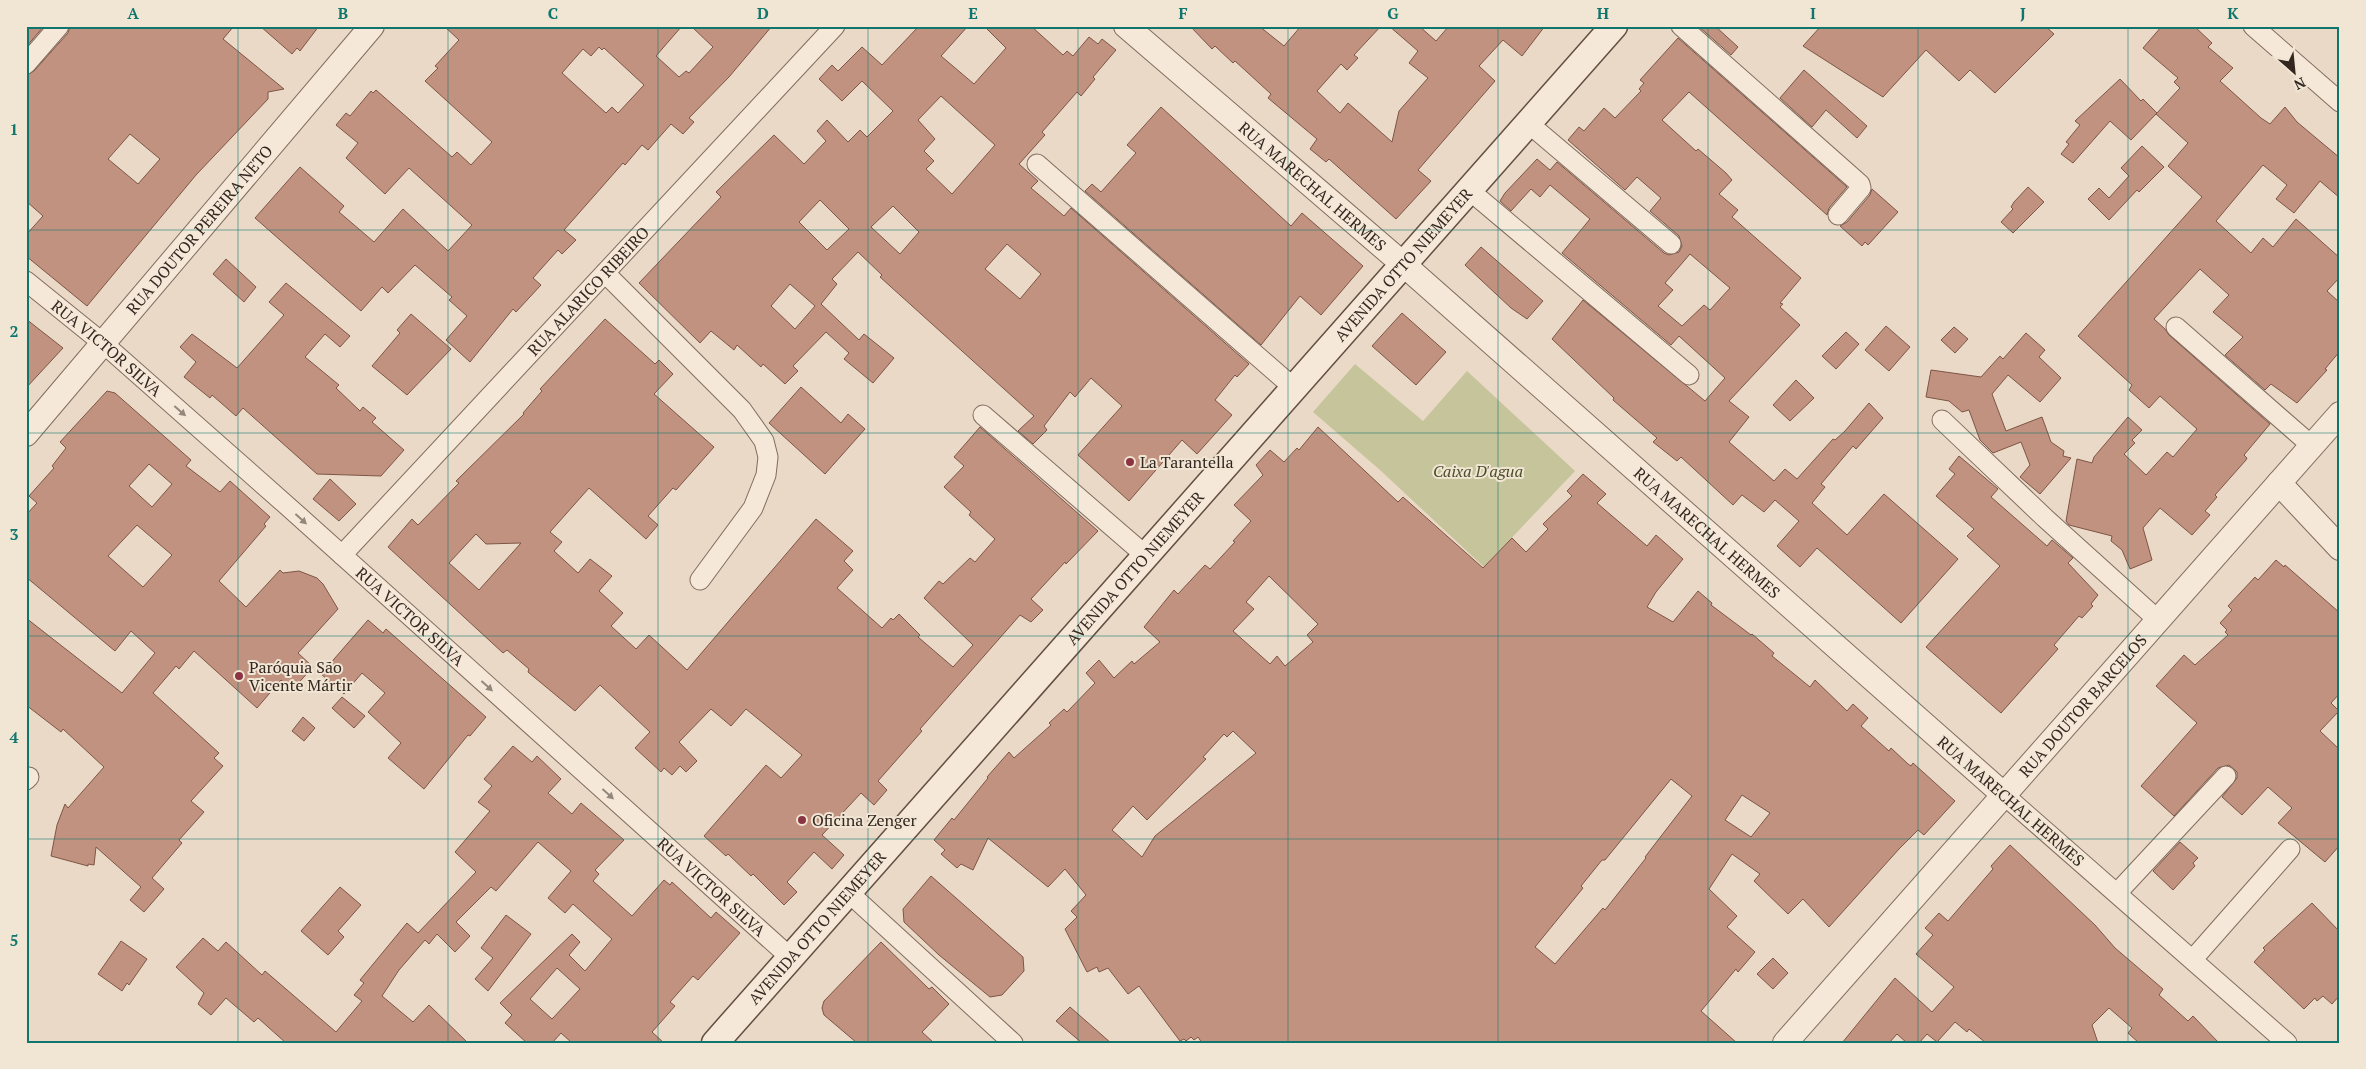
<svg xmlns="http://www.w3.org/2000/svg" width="2366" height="1069" font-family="'PT Serif',serif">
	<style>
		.green { fill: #c6c49b }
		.building { fill: #c29280; stroke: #7e5546; fill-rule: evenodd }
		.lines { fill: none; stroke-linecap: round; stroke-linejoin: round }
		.minor-casing { stroke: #826c5e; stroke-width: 21 }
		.tertiary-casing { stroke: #826c5e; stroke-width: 26 }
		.secondary-casing { stroke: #644d41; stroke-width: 29 }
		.minor { stroke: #f5e8d8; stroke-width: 19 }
		.tertiary { stroke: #f5e8d8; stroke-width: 24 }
		.secondary { stroke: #f5e8d8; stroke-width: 26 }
		.oneway { fill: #94887c }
		.grid { fill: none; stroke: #0f766e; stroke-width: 1; stroke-opacity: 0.55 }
		.poi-dot { fill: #8a3541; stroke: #f1e5d4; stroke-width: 2 }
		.labels { text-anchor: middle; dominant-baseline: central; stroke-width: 4; stroke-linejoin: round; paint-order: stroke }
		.street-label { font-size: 16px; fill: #342720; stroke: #f1e5d4 }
		.poi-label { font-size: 16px; fill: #342720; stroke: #f1e5d4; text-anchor: start }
		.park-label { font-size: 16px; font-style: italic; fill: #4a4e29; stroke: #f1e5d4 }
		.neatline { fill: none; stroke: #0f766e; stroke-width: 2 }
		.grid-label { font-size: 16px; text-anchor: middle; font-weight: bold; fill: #0f766e }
	</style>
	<rect width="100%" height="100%" fill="#e9d9c6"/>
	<path class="green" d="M1355 364 1423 421 1467 371 1575 471 1484 567 1380 470 1313 412Z"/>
	<path class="building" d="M26 26H44L26 47Z
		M70 26H234L223 39 284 89 268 92V99L196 175 87 306 26 256V235L43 216 26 201V75L34 71 68 33ZM130 134 160 159 138 184 108 159Z
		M260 26H319L300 51 297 48 292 54Z
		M444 26H682L656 56 679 77 686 71 689 73 713 47 691 26H772L729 77 689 118 694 122 683 134 671 124 648 150 642 145 625 165 623 163 564 230 576 240 562 254 558 250 533 278 541 285 516 312 513 309 470 362 446 340 467 316 449 300 452 297 415 265 388 293 382 287 361 311 255 218 300 167 344 206 339 212 374 242 403 209 448 251 472 225 409 168 385 194 346 158 358 143 336 125 346 113 350 116 371 91 373 93 376 90 452 157 457 152 471 165 492 142 425 81 438 68 435 66 459 40ZM599 47 602 50 604 48 644 85 618 113 612 107 606 113 562 73 583 49 591 56Z
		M919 26H968L941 56 974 84 1006 48 984 26H1031L1063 55 1067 51 1073 56 1089 37 1098 44 1102 39 1116 50 1093 77 1095 79 1081 96 1077 92 1042 132 1045 135 1019 164 1038 181 1031 188 1064 216 1071 208 1249 364 1237 377 1235 375 1215 400 1232 415 1197 454 1182 440 1129 501 1078 455 1122 406 1091 378 1075 397 1070 392 1044 426 1047 430 1033 444 1018 431 1034 416 880 277 882 275 858 252 832 279 837 284 821 304 859 340 864 334 894 358 873 383 844 359 849 353 826 332 793 366 798 371 785 384 763 364 761 367 737 345 734 350 711 331 700 343 639 283 721 197 716 192 774 135 804 164 826 141 817 131 827 120 848 142 860 130 867 137 893 111 862 81 842 101 819 79 832 65 838 71 862 47 882 65ZM941 96 995 145 952 194 926 169 934 161 924 151 935 139 918 120ZM820 200 849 229 827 250 799 222ZM893 206 919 232 900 254 871 227ZM1007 244 1041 274 1020 299 985 269ZM790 284 815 306 795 329 771 306Z
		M1190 26H1259L1284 46 1301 26H1381L1354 55 1358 58 1347 70 1341 64 1317 91 1340 113 1348 103 1392 142 1399 111 1428 78 1409 63 1418 51 1389 26H1419L1436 41 1449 26H1545L1522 56 1503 40 1479 66 1495 81 1418 170 1431 181 1396 219 1329 159 1326 162 1310 149 1317 139 1268 98 1271 94 1235 61 1233 63 1215 46 1212 49Z
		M1698 26H1715L1738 47 1731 55Z
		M1821 26H2045L2054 34 1995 93 1970 70 1959 81 1926 50 1883 97 1803 46Z
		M2162 26H2194L2212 43 2208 47 2233 68 2220 81 2261 118 2270 124 2285 107 2297 122 2340 158V198L2320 181 2294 213 2276 199 2287 185 2263 165 2216 221 2251 253 2263 238 2273 247 2296 219 2340 258V277L2327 291 2340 303V351L2325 369 2327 370 2297 403 2271 384 2265 390 2225 355 2243 337 2213 312 2229 295 2200 269 2154 319 2165 329 2169 335 2270 424 2244 455 2247 458 2246 460 2215 495 2217 497 2205 511 2210 515 2192 535 2160 508 2143 528 2152 560 2130 569 2122 550 2111 541 2112 536 2069 525 2066 521 2077 459 2092 463 2094 457 2128 417 2142 430 2132 440 2135 443 2124 454 2146 475 2167 452 2173 457 2197 429 2160 396 2149 408 2129 390 2132 385 2078 336 2202 197 2168 166 2188 143 2156 114 2180 88 2174 82 2178 78 2143 48Z
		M1678 38 1847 187 1829 208 1827 215 1689 92 1662 120 1696 151 1698 149 1726 173 1732 180 1719 194 1738 210 1732 217 1801 278 1780 303 1783 304 1780 307 1800 325 1729 401 1749 417 1729 442 1774 481 1785 469 1797 479 1833 439 1835 440 1845 431 1869 403 1883 418 1856 449 1853 446 1821 484 1825 487 1812 503 1847 535 1884 494 1958 559 1901 623 1817 548 1800 567 1777 546 1799 521 1775 500 1764 512 1742 495 1733 505 1681 457 1677 461 1653 442 1657 438 1613 400 1614 398 1552 339 1583 300 1705 401 1725 378 1679 336 1671 345 1562 253 1590 219 1550 185 1540 197 1531 189 1511 211 1500 201 1505 193 1537 159 1550 170 1557 162 1664 253 1669 255 1679 252 1682 246 1679 236 1650 211 1661 198 1637 177 1625 190 1568 140 1579 127 1584 131 1604 108 1615 118 1641 91 1639 89 1644 83 1640 80ZM1690 254 1730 288 1710 310 1704 305 1682 326 1658 306 1673 290 1665 283Z
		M1804 70 1867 126 1857 138 1826 110 1812 127 1780 98Z
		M2120 79 2141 101 2143 99 2157 113 2131 140 2110 121 2073 163 2061 154 2069 144 2066 142 2080 125 2075 121Z
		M1161 107 1291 226 1302 213 1363 266 1321 315 1300 296 1261 345 1085 191 1092 184 1101 192 1136 153 1127 145Z
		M2142 146 2164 167 2139 192 2137 190 2109 220 2088 199 2099 188 2109 198 2129 176 2121 168Z
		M2028 187 2044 202 2013 233 2001 222 2013 209 2011 207 2014 202Z
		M1872 189 1898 212 1868 245 1865 242 1862 246 1840 226 1847 222 1870 195Z
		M1481 247 1543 301 1527 319 1511 308 1465 265Z
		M226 259 256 287 244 302 213 274Z
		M286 283 350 336 340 347 325 334 305 357 339 385 336 388 360 411 363 407 376 418 372 422 404 450 381 476 317 474 243 408 236 416 212 395 210 398 184 377 196 362 180 347 192 334 237 368 284 315 269 302Z
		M1402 313 1446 352 1416 385 1372 346Z
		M411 314 451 349 407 395 372 366 400 333 397 330Z
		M26 319 63 348 26 388Z
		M605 319 655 364 659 360 673 374 654 394 714 447 676 490 673 488 648 516 658 525 646 539 589 488 550 532 562 542 554 551 578 573 590 559 612 576 599 591 623 613 611 626 636 649 649 635 687 670 816 519 853 551 844 561 853 570 837 588 882 628 891 618 893 620 899 614 920 635 918 637 953 667 973 645 924 598 939 581 943 584 970 558 975 562 995 539 969 515 971 512 944 487 964 466 954 457 980 427 1098 531 1066 564 1065 562 1031 599 1043 610 1031 622 1020 615 920 729 922 731 878 781 887 790 874 805 861 793 822 835 844 855 832 869 814 852 787 882 797 892 784 905 753 874 751 876 728 854 726 856 704 836 766 765 781 778 802 755 746 709 731 726 711 709 679 742 697 761 686 772 680 766 672 775 664 768 661 772 635 748 650 732 600 685 575 711 528 672 529 669 507 650 503 653 388 547 412 519 418 525 459 483 456 481 524 414 523 413 542 391 540 389ZM476 534 486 544 521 543 479 590 449 563Z
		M1886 326 1910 347 1889 371 1865 350Z
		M1954 327 1968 339 1955 353 1941 340Z
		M1846 332 1859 344 1836 369 1822 356Z
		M2026 333 2045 350 2039 357 2061 378 2040 402 2008 375 1992 394 2006 431 2042 417 2051 442 2064 451 2063 456 2071 458 2040 494 2020 477 2030 465 2021 442 1993 453 1980 440 1969 410 1962 412 1949 401 1926 397 1931 370 1981 377 2000 356 2003 359Z
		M1796 380 1814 398 1790 421 1773 405Z
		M801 387 841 423 848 414 865 429 825 474 769 423Z
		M107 391 115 393 191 460 186 466 220 492 230 481 270 517 264 524 266 526 219 581 246 607 280 570 283 573 299 571 317 578 323 584 338 609 298 653 313 667 292 690 281 680 257 708 194 651 179 669 176 666 153 693 219 753 214 758 223 766 191 801 204 812 179 840 182 843 152 878 164 889 144 912 130 900 141 887 96 847 94 865 88 864V866L51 856 57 825 65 804 68 808 104 767 63 729 61 732 26 705V618L122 693 155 653 131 631 115 651 26 577V515L37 503 29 496 54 468 52 466 66 448 60 442ZM149 464 172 484 152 507 129 486ZM137 525 172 555 143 587 108 556Z
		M1318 427 1398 502 1403 497 1483 568 1512 538 1526 552 1548 529 1543 524 1572 496 1567 491 1583 474 1606 494 1597 503 1647 546 1656 535 1683 559 1656 592 1647 607 1673 622 1698 591 1712 603 1711 605 1751 635 1752 634 1774 653 1772 656 1810 687 1815 680 1847 711 1853 704 1868 718 1861 726 1889 751 1891 748 1908 764 1911 766 1913 763 1955 801 1924 835 1918 830 1899 849 1829 927 1803 899 1788 914 1754 881 1760 874 1732 854 1709 889 1737 916 1727 927 1755 952 1738 972 1736 969 1701 1011 1737 1043H1202L1198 1037 1194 1040 1191 1037 1186 1041 1184 1039 1180 1041 1139 986 1128 994 1108 968 1099 972 1097 967 1087 972 1065 929 1077 917 1071 911 1086 895 1065 869 1048 887 988 838 973 870 961 864 957 868 941 854 945 850 934 840 952 818 954 820 988 778 987 777 1009 752 1014 758 1051 725 1049 723 1064 709 1067 712 1095 683 1086 673 1099 660 1114 678 1132 661 1134 664 1160 642 1144 627 1174 590 1178 594 1205 565 1210 569 1235 542 1233 541 1251 521 1234 505 1263 475 1256 465 1270 450 1284 462 1297 448 1299 450ZM1269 576 1318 624 1307 635 1313 642 1285 666 1277 656 1270 664 1233 631 1254 609 1246 602ZM1233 731 1256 753 1155 836 1142 857 1112 830 1133 806 1147 820 1206 759 1203 757 1224 734 1227 737ZM1671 779 1692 796 1645 857 1646 858 1605 910 1603 908 1555 964 1535 947 1583 888 1581 886 1602 860H1605ZM1742 795 1770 813 1751 837 1725 820Z
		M1959 456 1998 489 1991 497 2047 546 2052 540 2073 558 2068 563 2098 595 2091 604 2093 606 2082 618 2079 616 2054 645 2058 649 2001 713 1926 647 2000 566 1967 536 1974 529 1936 496 1955 474 1949 469Z
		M330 479 356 504 339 521 313 499Z
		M2276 560 2284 567 2285 565 2340 613V693L2331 703 2339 711 2320 731 2340 750V845L2325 862 2278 823 2292 808 2268 787 2242 815 2222 797 2237 778V772L2229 765 2218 768 2174 816 2141 786 2197 723 2156 686 2184 655 2195 665 2228 635 2225 632 2227 630 2220 623 2232 610 2228 606 2255 577 2258 580Z
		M368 620 383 633 386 629 486 717 470 736 468 735 424 789 388 758 401 743 368 712 385 693 362 673 344 694 321 674Z
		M342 697 365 716 354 728 332 708Z
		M303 717 315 728 304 741 292 731Z
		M513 746 532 762 537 756 561 779 548 793 572 814 581 803 624 840 595 870 599 874 593 881 632 916 664 880 670 885 672 882 711 918 716 912 740 933 698 980 693 976 670 1002 675 1006 652 1032 664 1043H572L561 1033 552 1043H527L505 1023 512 1015 500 1003 572 934 580 942 569 955 585 971 612 939 573 904 565 913 548 898 571 871 538 842 496 891 491 887 456 922 470 936 455 952 437 934 429 944 425 940 399 970 382 996 413 1022 429 1005 468 1043H286L258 1018 254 1022 226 998 211 1015 198 1004 204 993 176 967 203 938 218 951 226 942 262 975 265 971 336 1032 362 1001 354 995 364 983 360 980 407 923 418 933 476 872 455 852 490 811 478 802 492 786 484 779ZM557 968 580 989 552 1019 530 999Z
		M2180 842 2198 858 2193 863 2195 866 2173 890 2153 871Z
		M2010 845 2095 925 2115 948 2163 989 2159 995 2188 1021 2193 1016 2219 1043H2139L2128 1033 2132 1028 2109 1008 2092 1025 2098 1043H1986L1969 1029 1967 1032 1955 1022 1937 1042 1927 1034 1919 1043H1907L1897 1034 1889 1043H1842L1895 978 1932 1012 1954 987 1916 954 1933 935 1925 928 1939 913 1948 921 1993 869 1991 866Z
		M931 876 1023 957 1024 971 1002 995 990 997 939 955 904 922 903 909Z
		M340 887 361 905 338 931 344 937 328 955 301 931Z
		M2312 903 2340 932V995L2332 1004 2323 996 2317 1001 2315 998 2304 1009 2254 962 2265 950 2263 948Z
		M506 915 531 934 488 991 475 979 493 958 481 948Z
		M121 941 147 959 129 985 127 983 122 991 98 974Z
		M881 942 929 989 932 987 949 1004 922 1032 934 1043H857L824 1015 822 1008 824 1001Z
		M1773 958 1788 973 1773 989 1757 974Z
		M1070 1007 1111 1043H1082L1056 1021Z"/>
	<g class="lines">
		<g class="minor-casing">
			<g id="minor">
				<path d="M1681 26 1860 184 1861 188 1838 215"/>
				<path d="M2253 26 2340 102"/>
				<path d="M26 64 59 26"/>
				<path d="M1528 123 1671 244"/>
				<path d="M1037 164 1294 388"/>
				<path d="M1469 190 1689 375"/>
				<path d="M605 273 742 410 764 441 768 457 766 475 753 508 700 580"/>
				<path id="s1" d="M26 281 104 344 284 503 791 958"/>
				<path d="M2176 327 2312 446"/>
				<path d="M983 415 1145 555"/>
				<path d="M1942 420 2045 518 2158 620"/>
				<path id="s2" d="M342 555 835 26"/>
				<path d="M26 780 29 777"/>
				<path d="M2003 794 2287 1043"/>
				<path d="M848 892 1013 1043"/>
				<path d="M2117 893 2226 776"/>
				<path d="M2193 959 2290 849"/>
			</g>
		</g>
		<g class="tertiary-casing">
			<g id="tertiary">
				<path id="s3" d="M1126 26 1403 264 2003 794"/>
				<path id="s4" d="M26 434 372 26"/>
				<path d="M2279 483 2340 548"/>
				<path id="s5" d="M1785 1043 2340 414"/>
			</g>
		</g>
		<g class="secondary-casing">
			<g id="secondary">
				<path id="s6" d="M715 1043 1614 26"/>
			</g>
		</g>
		<use href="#minor" class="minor"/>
		<use href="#tertiary" class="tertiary"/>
		<use href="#secondary" class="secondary"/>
	</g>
	<defs><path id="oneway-solid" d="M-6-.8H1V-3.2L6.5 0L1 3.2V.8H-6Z" transform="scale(1.25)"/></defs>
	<g class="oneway">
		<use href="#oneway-solid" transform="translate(180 411) rotate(41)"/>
		<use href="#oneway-solid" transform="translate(301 519) rotate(42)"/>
		<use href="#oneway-solid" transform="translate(487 686) rotate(42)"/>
		<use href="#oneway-solid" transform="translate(608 794) rotate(42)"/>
	</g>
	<path class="grid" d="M238 26V1043M448 26V1043M658 26V1043M868 26V1043M1078 26V1043M1288 26V1043M1498 26V1043M1708 26V1043M1918 26V1043M2128 26V1043M26 230H2340M26 433H2340M26 636H2340M26 839H2340"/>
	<g class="poi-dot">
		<circle cx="1130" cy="462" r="5"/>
		<circle cx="239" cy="676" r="5"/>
		<circle cx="802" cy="820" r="5"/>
	</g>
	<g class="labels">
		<g class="street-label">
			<text stroke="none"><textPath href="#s3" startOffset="246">RUA MARECHAL HERMES</textPath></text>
			<text stroke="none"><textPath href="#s4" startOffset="268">RUA DOUTOR PEREIRA NETO</textPath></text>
			<text stroke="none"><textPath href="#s6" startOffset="1039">AVENIDA OTTO NIEMEYER</textPath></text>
			<text stroke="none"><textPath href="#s2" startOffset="361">RUA ALARICO RIBEIRO</textPath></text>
			<text stroke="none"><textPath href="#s1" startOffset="105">RUA VICTOR SILVA</textPath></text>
			<text stroke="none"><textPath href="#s3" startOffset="771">RUA MARECHAL HERMES</textPath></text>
			<text stroke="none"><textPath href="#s6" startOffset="634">AVENIDA OTTO NIEMEYER</textPath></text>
			<text stroke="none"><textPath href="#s1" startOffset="510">RUA VICTOR SILVA</textPath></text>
			<text stroke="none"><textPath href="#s5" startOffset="450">RUA DOUTOR BARCELOS</textPath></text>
			<text transform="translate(2011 801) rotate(41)">RUA MARECHAL HERMES</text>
			<text stroke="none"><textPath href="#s1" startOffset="915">RUA VICTOR SILVA</textPath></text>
			<text stroke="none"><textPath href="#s6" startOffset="154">AVENIDA OTTO NIEMEYER</textPath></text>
		</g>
		<g class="poi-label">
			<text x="1140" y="462">La Tarantella</text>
			<text x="249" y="667">Paróquia São<tspan x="249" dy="18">Vicente Mártir</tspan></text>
			<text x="812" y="820">Oficina Zenger</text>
		</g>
		<g class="park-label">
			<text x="1478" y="471">Caixa D'agua</text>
		</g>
	</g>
	<rect width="2366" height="1069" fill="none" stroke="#f1e5d4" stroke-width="55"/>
	<g transform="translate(2294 72) rotate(153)" stroke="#f1e5d4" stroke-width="4" paint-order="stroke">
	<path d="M0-4L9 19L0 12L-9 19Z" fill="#342720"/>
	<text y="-8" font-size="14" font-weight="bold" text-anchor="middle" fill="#342720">N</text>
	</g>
	<rect x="28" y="28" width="2310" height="1014" class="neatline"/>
	<g class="grid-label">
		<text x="133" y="19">A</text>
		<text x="343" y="19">B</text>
		<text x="553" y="19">C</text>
		<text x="763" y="19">D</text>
		<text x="973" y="19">E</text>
		<text x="1183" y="19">F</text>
		<text x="1393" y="19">G</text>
		<text x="1603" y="19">H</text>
		<text x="1813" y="19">I</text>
		<text x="2023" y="19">J</text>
		<text x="2233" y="19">K</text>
		<text x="14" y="135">1</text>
		<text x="14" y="337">2</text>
		<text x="14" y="540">3</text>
		<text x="14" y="743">4</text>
		<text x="14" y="946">5</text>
	</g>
</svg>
